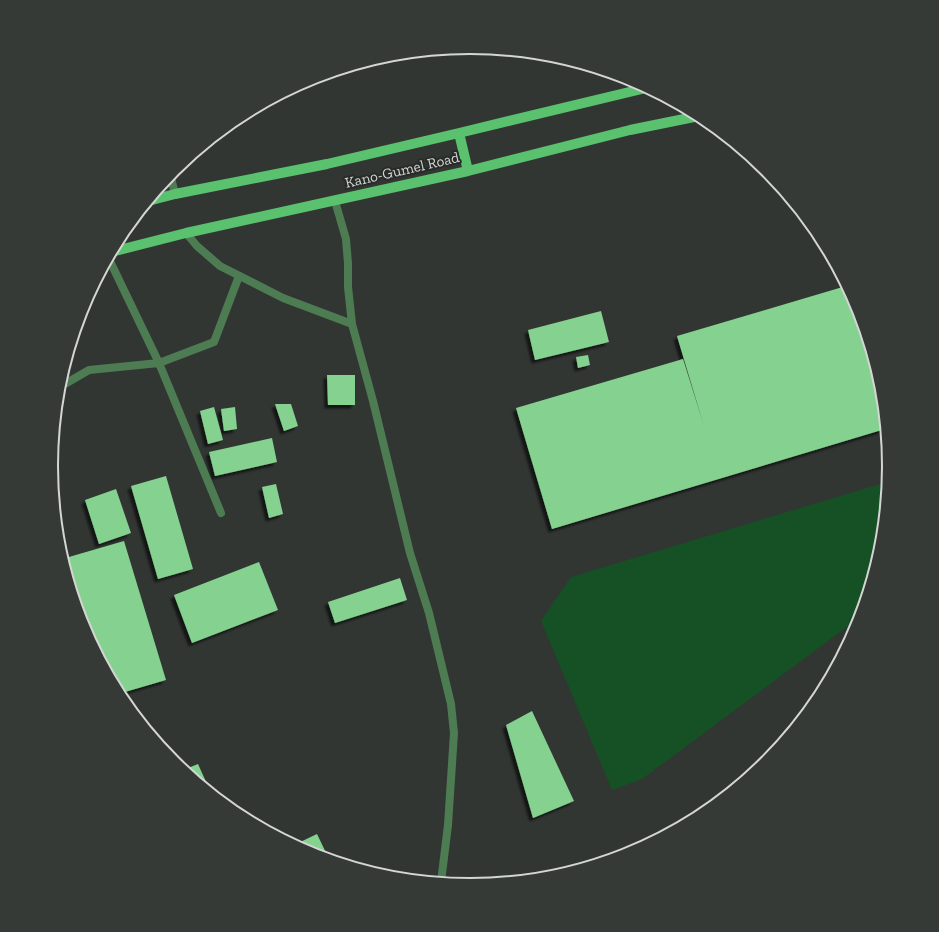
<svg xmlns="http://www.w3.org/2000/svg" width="939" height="932" font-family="'Zilla Slab',serif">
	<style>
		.green { fill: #155124 }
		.building { fill: #85d290; filter: url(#shadow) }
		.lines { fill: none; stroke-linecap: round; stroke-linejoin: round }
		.lane { stroke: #4d7c53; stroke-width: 8 }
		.street { stroke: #4d7c53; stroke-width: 8 }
		.primary { stroke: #5ac16e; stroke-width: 10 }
		.labels { text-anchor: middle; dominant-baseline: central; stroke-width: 4; stroke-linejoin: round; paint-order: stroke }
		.street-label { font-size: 15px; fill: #d4d6d4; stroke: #282c29 }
		.rim { fill: none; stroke: #d4d6d4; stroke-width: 2 }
	</style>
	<defs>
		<filter id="shadow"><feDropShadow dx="-3.5" dy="3.5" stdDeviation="1" flood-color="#0009"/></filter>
	</defs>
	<rect width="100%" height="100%" fill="#323633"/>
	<path class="green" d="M887 482 880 548 859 618 642 779 612 790 541 621 571 577Z"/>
	<path class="building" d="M846 286 857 306 880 384 885 429 552 529 516 408 683 359 704 426 677 336Z
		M601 311 609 342 535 360 528 330Z
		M588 355 590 365 578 368 576 357Z
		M327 375H355V405H328Z
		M275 404H291L298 426 284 431Z
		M214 407 223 440 208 444 200 411Z
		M235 407 237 429 224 431 221 409Z
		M272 438 277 462 215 476 209 452Z
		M166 476 193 569 158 579 131 486Z
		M276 484 283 514 269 518 262 487Z
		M116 489 131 533 99 544 85 500Z
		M124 541 166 680 118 694 82 626 62 559Z
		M259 562 278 610 192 643 174 595Z
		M400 578 407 600 335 623 328 602Z
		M532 711 574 801 533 818 506 725Z
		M198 764 211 793 183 770Z
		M317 834 329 859 309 853 294 845Z"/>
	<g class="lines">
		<path class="lane" d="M170 174 175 194
			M108 257 159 363 214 342 239 276
			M58 388 89 370 159 363 221 513"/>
		<path class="street" d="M335 201 346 239 348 263V287L352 324 373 401 410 553 429 613 451 704 454 733 448 825 441 882
			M186 233 197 246 220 266 283 298 352 324"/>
		<path class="primary" d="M459 133 468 171
			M148 201 175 194 327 164 459 133 646 88
			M111 252 186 233 468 171 630 130 699 116"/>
	</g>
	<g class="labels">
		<g class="street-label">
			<text transform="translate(402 170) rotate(-13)">Kano-Gumel Road</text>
		</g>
	</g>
	<path d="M0 0H939V932H0ZM58 466a412 412 0 1 1 824 0a412 412 0 1 1-824 0Z" fill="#363a37" fill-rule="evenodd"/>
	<path class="rim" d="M58 466a412 412 0 1 1 824 0a412 412 0 1 1-824 0Z"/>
</svg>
